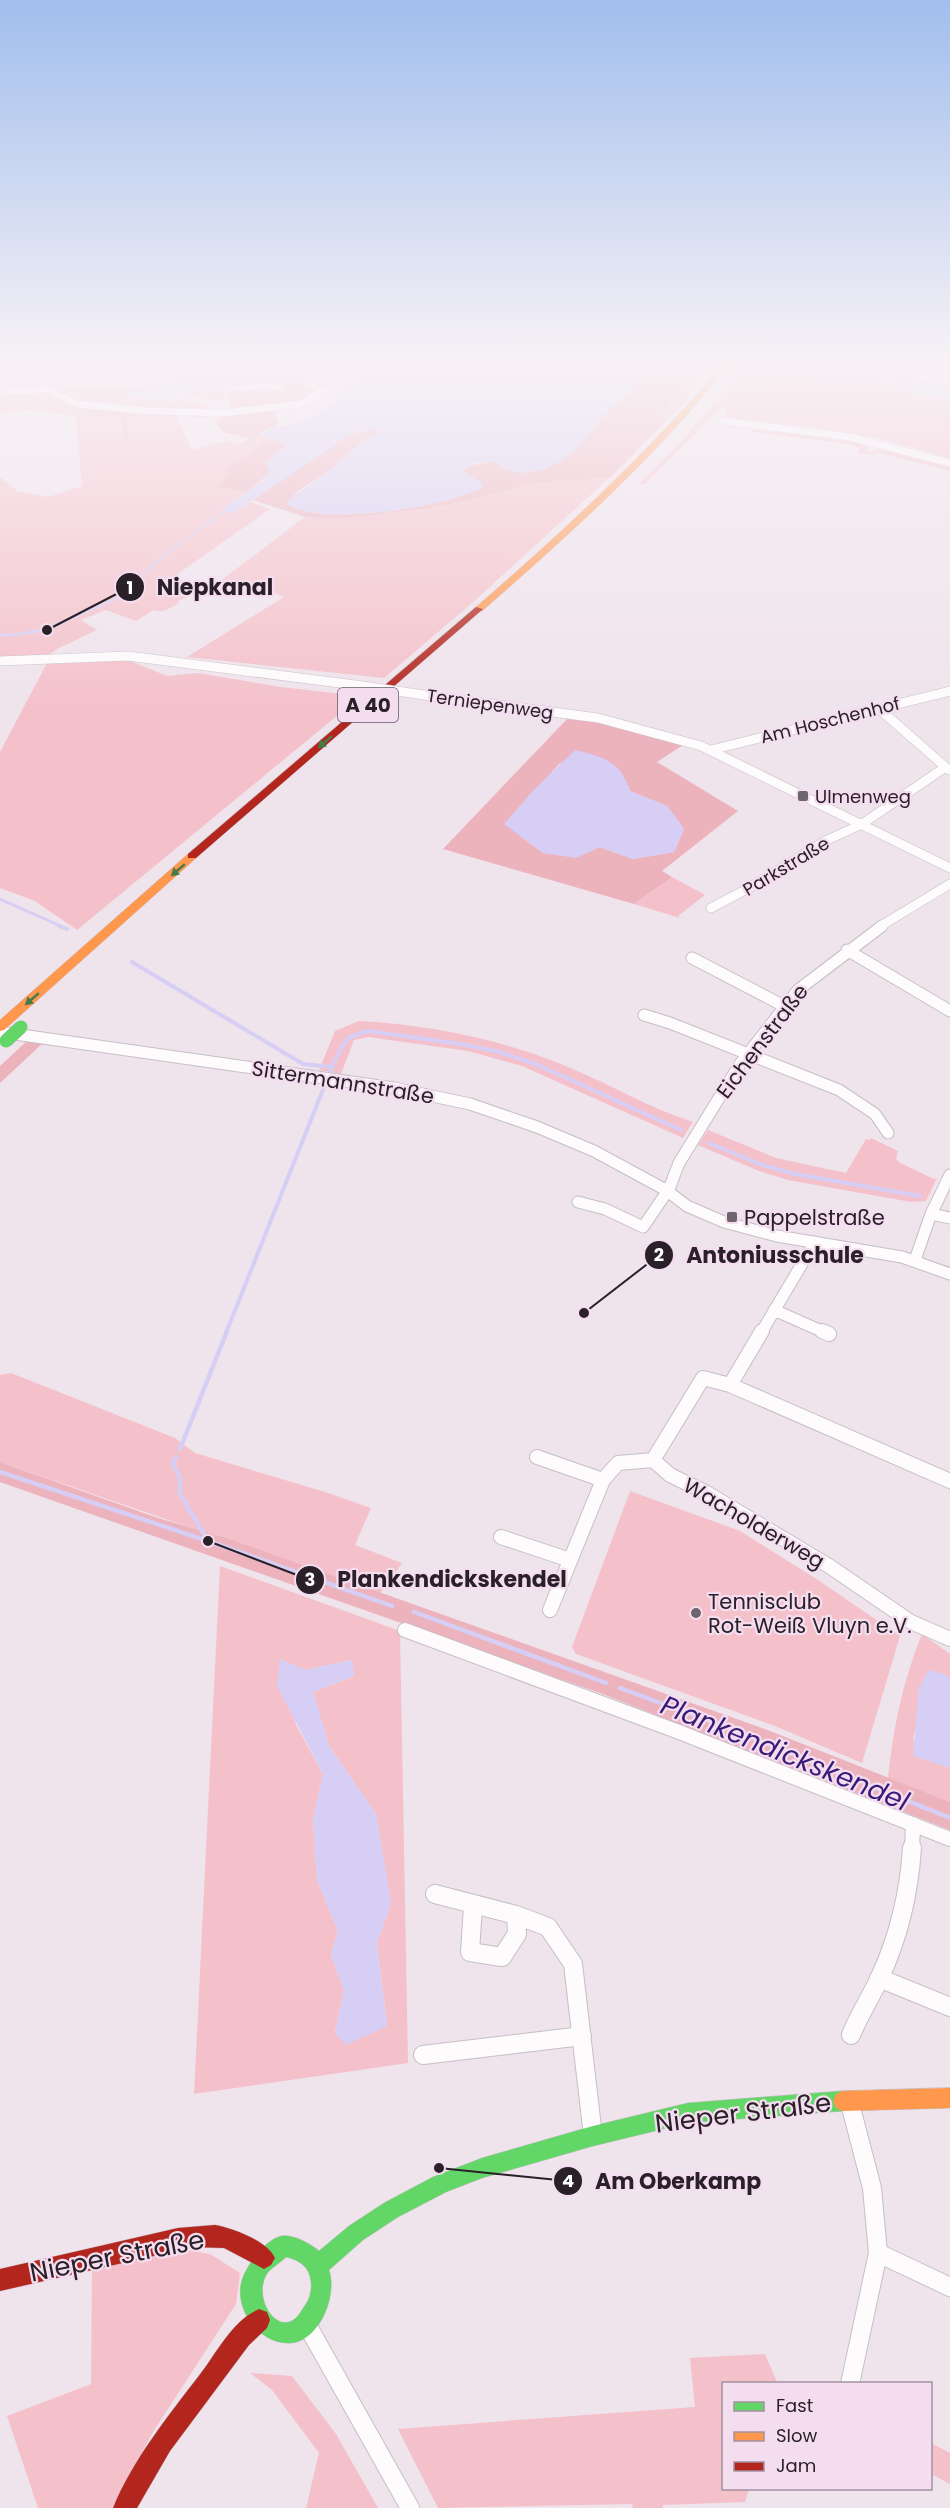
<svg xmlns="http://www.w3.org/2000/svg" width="950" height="2508" font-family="Poppins,sans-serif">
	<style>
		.green { fill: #f4c1ca; fill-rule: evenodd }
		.forest { fill: #edb3bd; fill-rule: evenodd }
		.water { fill: #d6cef4 }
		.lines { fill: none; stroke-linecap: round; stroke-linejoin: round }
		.stream-far3 { stroke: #d6cef4; stroke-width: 2 }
		.stream-far2 { stroke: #d6cef4; stroke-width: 3 }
		.stream-far1 { stroke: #d6cef4; stroke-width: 4 }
		.stream { stroke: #d6cef4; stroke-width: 4.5 }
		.street-far4-casing { stroke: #c7bec5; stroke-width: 8 }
		.street-far3-casing { stroke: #c7bec5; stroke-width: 10 }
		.street-far2-casing { stroke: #c7bec5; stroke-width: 13 }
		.street-far1-casing { stroke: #c7bec5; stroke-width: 16 }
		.street-casing { stroke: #c7bec5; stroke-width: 20 }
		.fast-casing { stroke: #c7bec5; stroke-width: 1 }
		.slow-casing { stroke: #c7bec5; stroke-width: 1 }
		.jam-casing { stroke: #c7bec5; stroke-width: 1 }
		.street-far4 { stroke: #fdfbfc; stroke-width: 7 }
		.street-far3 { stroke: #fdfbfc; stroke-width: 9 }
		.street-far2 { stroke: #fdfbfc; stroke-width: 11 }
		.street-far1 { stroke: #fdfbfc; stroke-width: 14 }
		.street { stroke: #fdfbfc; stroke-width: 18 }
		.fast { fill: #63d668; fill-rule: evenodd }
		.slow { fill: #ff974d; fill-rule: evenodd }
		.jam { fill: #b3261e; fill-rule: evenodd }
		.street-bridge-casing { stroke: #c7bec5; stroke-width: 10; stroke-linecap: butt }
		.fast-bridge-casing { stroke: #bfb5c1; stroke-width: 14; stroke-linecap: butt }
		.street-bridge { stroke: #fdfbfc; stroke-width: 9 }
		.fast-bridge { stroke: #63d668; stroke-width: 13 }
		.oneway { fill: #467b48 }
		.poi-dot { fill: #6e646d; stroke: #f5ddf0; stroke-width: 2 }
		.labels { text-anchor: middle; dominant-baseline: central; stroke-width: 4.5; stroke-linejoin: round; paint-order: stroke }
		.far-street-label { font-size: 18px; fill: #292028; stroke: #f5ddf0 }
		.far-poi-label { font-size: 18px; fill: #292028; stroke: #f5ddf0; text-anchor: start }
		.shield { fill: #f5ddf0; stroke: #665964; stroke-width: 1.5 }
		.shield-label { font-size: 20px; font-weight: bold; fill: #292028 }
		.street-label { font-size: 21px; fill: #292028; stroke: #f5ddf0 }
		.poi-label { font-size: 21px; fill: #292028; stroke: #f5ddf0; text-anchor: start }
		.near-street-label { font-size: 26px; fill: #292028; stroke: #f5ddf0 }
		.near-water-label { font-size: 27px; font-style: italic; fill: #391b79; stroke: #f5ddf0 }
		.leader { fill: none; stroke: #292028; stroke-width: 2 }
		.callout-dot { fill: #292028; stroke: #f5ddf0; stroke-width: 2 }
		.mark-label { font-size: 18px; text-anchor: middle; font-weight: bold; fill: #fff }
		.callout-label { font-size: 22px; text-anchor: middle; font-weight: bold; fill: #292028; stroke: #f5ddf0; stroke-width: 4.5; stroke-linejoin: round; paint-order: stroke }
	</style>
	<rect width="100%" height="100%" fill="#efe3ec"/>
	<path class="green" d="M49 359H99L101 367 141 366 138 371 131 374 123 370H52L0 365V360L49 366Z
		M355 359H425L408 361 321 363 315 367 298 365 247 369 277 364Z
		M811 359H916L914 360 932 367 903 375 923 374 914 375 913 378 891 382 899 376 885 375 886 370Z
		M714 369 686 401 611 478H609L471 604 384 678 187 657 284 597 254 585 239 593 215 585 305 517 337 519 431 508 471 500 531 483 563 480 665 418 659 417 697 370Z
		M741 371 765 374 793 373 830 380 848 379 885 383 914 394 945 398 950 401V458L878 438 820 428 724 417 727 402 644 485 639 484 680 442Z
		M51 386 135 388 130 394 155 400 196 401V404H210L209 411 79 403 50 388H32Z
		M224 387 225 401 182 396 198 389Z
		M41 389 76 404 94 419 121 418 131 442 126 418 176 417 192 450 226 441 236 445 261 434 271 439 262 443 226 471 229 472 219 487 247 492 222 509 234 513 251 502 270 509 172 578 205 588 177 602 179 603C170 608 163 614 154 610L136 621 106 610 81 620 97 630 57 649 49 655 0 660V477L17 491 48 497 82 486 76 416 32 410 0 413V401L5 394Z
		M754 429 862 443 868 447 866 452H871L879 448 950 466V471L878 453 871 455 859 453V448L849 444 757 432 750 434Z
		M48 661H130L167 676 198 673 281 687 361 696 77 930 35 901 0 888V752Z
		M672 877 705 895 678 916 680 918 634 904Z
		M359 1021C430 1025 502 1039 568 1067 610 1084 649 1108 693 1122L683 1138 522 1066 468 1051 368 1037 354 1040 341 1074 319 1070 335 1031Z
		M708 1130 776 1158 846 1173 866 1139 870 1140 871 1138 898 1151 896 1159 900 1163 934 1179 937 1178 926 1201 911 1202 788 1180 759 1171 698 1145Z
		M11 1373 175 1438 195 1453 325 1492 371 1508 355 1545 402 1563 380 1593 0 1462V1375Z
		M630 1491 740 1531 818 1580 900 1636 862 1763 775 1726 576 1654 572 1647Z
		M220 1566 400 1631 408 2063 194 2094ZM280 1659 305 1670 352 1660 354 1676 313 1692 329 1746 376 1814 391 1903 377 1943 387 2025 335 2032 344 1991 331 1954 338 1931 317 1880 313 1819 323 1774 296 1725Z
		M922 1634 950 1654V1679L944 1674 919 1687 917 1720 913 1740 950 1768V1802L888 1778C893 1729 903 1680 922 1634Z
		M180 2249 210 2254 240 2273 236 2304 153 2432 112 2508H38L7 2416 91 2384 92 2270Z
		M765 2354 777 2382 780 2383 724 2384V2488L749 2489 745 2502 663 2505V2508H633L632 2504 438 2508 398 2429 695 2407 690 2358Z
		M250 2373 292 2376 336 2434 378 2508H306L319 2453 272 2390Z
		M931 2443 950 2453V2484L931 2474Z"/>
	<path class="forest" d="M695 367H715L714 369 697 370 659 416 666 418 609 477 531 483 471 500 431 508 337 519 305 517 253 500 351 434 371 429 379 431 326 473 298 491 287 504C322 527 447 507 483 487L482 483 466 474 463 470 467 466 494 461 504 469 522 473 578 448 606 413 639 381 657 373Z
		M304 380 306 389 323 390 304 402 273 407 278 425 269 428 251 439 224 432 215 421 220 418 218 414 231 412 227 391 283 390 282 382Z
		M76 404 209 414 206 418 189 416 126 418 131 443H126L121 418 88 419Z
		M271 439 287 444 265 463 270 473 247 492 219 487 229 473 225 471 262 443Z
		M567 719 594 722 683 745 657 762 738 811 662 871 672 877 634 904 443 849ZM560 763 667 806 684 829 674 852 633 859 600 847 543 853 505 824Z
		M27 1041 43 1043 0 1083V1066Z
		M0 1462 155 1517 232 1540 765 1729 950 1802V1830L600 1693 0 1482Z"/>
	<path class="water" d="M425 359H811L886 370 884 380 887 382 916 378 950 385V401L932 395 914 394 888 384 848 379 830 380 793 373 765 374 715 367 676 369 657 373 638 382 629 389 606 413 578 448 563 460 543 470 522 473 504 469 494 461 474 463 464 470 466 474 482 483 483 487C446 507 323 527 287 504L288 500 326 473 359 444 378 432 375 429 351 434 234 513 221 510 261 482 270 473 265 463 286 445 261 434 269 428 296 424 315 417 328 407 332 401 338 398 335 396 340 390 361 380V376L198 389 163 400 136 397 130 394 135 388 175 383 180 374 191 371 298 365 315 367 321 363 408 361Z
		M575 750C603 757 621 761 630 791L667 806 684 829 674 852 633 859 600 847 576 858 543 853 504 824 532 792Z
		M280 1659 305 1670 352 1660 354 1676 313 1692 329 1746 376 1814 391 1903 377 1943 387 2026 346 2045 335 2033 344 1991 331 1954 338 1931 317 1880 313 1819 323 1774 277 1686Z
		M929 1670 944 1674 950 1679V1768L913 1756 919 1687Z"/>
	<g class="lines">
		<path class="stream-far3" d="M0 363 59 368H117L135 372
			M93 609 117 598 159 559 229 508"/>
		<path class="stream-far2" d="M0 635C41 635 60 624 96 607
			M0 899 63 927"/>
		<path class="stream-far1" d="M59 926 67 929
			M132 962 303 1064 332 1067 341 1048 348 1038 367 1031 461 1044 499 1052 538 1065 681 1130
			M709 1143 762 1165 795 1174 920 1196
			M226 1333 332 1067"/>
		<path class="stream" d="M180 1449 227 1331
			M176 1457 173 1464 180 1478V1494L208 1541
			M0 1472 208 1541 392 1606
			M414 1612 606 1683
			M620 1688 728 1728 950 1818"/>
		<g class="street-far4-casing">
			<path id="street-far4" d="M0 392 48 389 77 404 148 411 224 413 301 404 325 389
				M722 421 850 437 950 463"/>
		</g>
		<g class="street-far3-casing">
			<path id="street-far3" d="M0 661 128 656 363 686
				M424 695 598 718 701 746 950 868
				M878 708 949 770
				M711 750 950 691
				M711 908 749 888 823 842 862 824 944 768
				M879 927 950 884"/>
		</g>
		<g class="street-far2-casing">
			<path id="street-far2" d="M847 950 950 1011
				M692 958 784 1006
				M644 1015 670 1023 839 1090 875 1114 888 1133
				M0 1032 394 1088 470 1104 537 1127 594 1151 666 1190 687 1206 724 1222 777 1236 902 1257 950 1274
				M578 1202 605 1209 643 1227 669 1189 679 1163 740 1064 798 990 882 926
				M931 1214 950 1218
				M915 1260 931 1214 950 1175
				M774 1310 826 1333
				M761 1333 815 1242"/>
		</g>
		<g class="street-far1-casing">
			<path id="street-far1" d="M822 1331 829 1334
				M730 1385 950 1481
				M537 1457 603 1480
				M653 1460 670 1475 705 1492 829 1566 911 1622 950 1639
				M653 1460 703 1378 730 1385 762 1331
				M501 1537 570 1560
				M550 1610 603 1480 618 1463 653 1460
				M405 1630 679 1732 950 1839
				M912 1850 913 1824"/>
		</g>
		<g class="street-casing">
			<path id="street" d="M435 1894 516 1915 548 1927 573 1964 593 2136
				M473 1906 470 1952 502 1957 517 1934 516 1915
				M879 1978 950 2007
				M851 2035C859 2015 871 1997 880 1977 899 1936 909 1893 912 1848
				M423 2055 582 2036
				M849 2100 872 2188 878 2253 850 2384
				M878 2253 950 2287
				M306 2323 410 2508"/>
		</g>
		<g class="fast-casing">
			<path id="fast" d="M843 2091 850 2094 853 2101 850 2108 843 2111 688 2123 593 2146 482 2178 446 2192 398 2217 363 2240 329 2270C338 2296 318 2346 286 2343 258 2341 236 2311 241 2284 244 2268 265 2239 282 2236 293 2234 311 2244 319 2251L349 2226 384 2203 433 2177 482 2158 593 2126 688 2103ZM286 2257C299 2260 309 2266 311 2281 312 2290 310 2299 304 2307 302 2310 299 2315 296 2318 276 2336 251 2296 268 2272 273 2267 281 2262 286 2257Z"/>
		</g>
		<g class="slow-casing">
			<path id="slow" d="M727 359H733C661 453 571 533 482 611H476V607C565 530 651 450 727 359Z
				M192 853 197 856 196 858 4 1030 0 1031V1020L188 854Z
				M950 2088V2108L843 2111 836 2108 833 2101 836 2094 843 2091Z"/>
		</g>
		<g class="jam-casing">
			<path id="jam" d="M476 607 483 609 196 858H188V854Z
				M215 2225C232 2228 268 2241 275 2258L271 2265 264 2269 224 2248 193 2247 0 2291V2269L178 2228Z
				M259 2309 267 2312 270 2320 267 2328 249 2345 170 2451 137 2508H113C133 2459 169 2415 201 2373 217 2352 233 2320 259 2309Z"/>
		</g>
		<use href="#street-far4" class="street-far4"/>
		<use href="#street-far3" class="street-far3"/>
		<use href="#street-far2" class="street-far2"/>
		<use href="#street-far1" class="street-far1"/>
		<use href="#street" class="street"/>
		<use href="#fast" class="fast"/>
		<use href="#slow" class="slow"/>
		<use href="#jam" class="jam"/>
		<g class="street-bridge-casing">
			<path id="street-bridge" d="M363 686 424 695"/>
		</g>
		<g class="fast-bridge-casing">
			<path id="fast-bridge" d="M6 1041 21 1027"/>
		</g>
		<use href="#street-bridge" class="street-bridge"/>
		<use href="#fast-bridge" class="fast-bridge"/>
	</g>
	<defs><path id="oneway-solid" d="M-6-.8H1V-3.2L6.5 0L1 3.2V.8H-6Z" transform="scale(1.5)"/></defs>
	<g class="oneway">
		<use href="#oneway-solid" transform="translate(325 742) rotate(139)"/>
		<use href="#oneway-solid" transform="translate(178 870) rotate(139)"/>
		<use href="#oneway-solid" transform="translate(32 999) rotate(139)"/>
	</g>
	<linearGradient id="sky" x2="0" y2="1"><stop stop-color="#a1beed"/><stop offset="0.51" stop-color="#f8f2f6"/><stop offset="1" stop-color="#f8f2f6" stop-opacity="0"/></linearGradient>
	<rect width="950" height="710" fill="url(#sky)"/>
	<g class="poi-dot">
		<rect x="797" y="790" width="12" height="12" rx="3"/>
		<rect x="726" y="1211" width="12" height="12" rx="3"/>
		<circle cx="696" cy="1613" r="6"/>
	</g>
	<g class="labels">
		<g class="far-street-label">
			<text transform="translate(490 704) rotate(8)">Terniepenweg</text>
			<text transform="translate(830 720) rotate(-14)">Am Hoschenhof</text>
			<text transform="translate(786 866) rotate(-31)">Parkstraße</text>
		</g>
		<g class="far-poi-label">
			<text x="815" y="796">Ulmenweg</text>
		</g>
		<rect class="shield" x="338" y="688" width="60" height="34" rx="4.5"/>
		<g class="shield-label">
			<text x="368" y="705">A 40</text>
		</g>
		<g class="street-label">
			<text transform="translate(762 1041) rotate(-53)">Eichenstraße</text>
			<text transform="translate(343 1082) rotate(9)">Sittermannstraße</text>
			<text transform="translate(754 1523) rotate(30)">Wacholderweg</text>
		</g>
		<g class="poi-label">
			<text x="744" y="1217">Pappelstraße</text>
			<text x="708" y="1601">Tennisclub<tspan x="708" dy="24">Rot-Weiß Vluyn e.V.</tspan></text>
		</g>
		<g class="near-street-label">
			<text transform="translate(743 2113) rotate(-7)">Nieper Straße</text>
			<text transform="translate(117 2256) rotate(-11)">Nieper Straße</text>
		</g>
		<g class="near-water-label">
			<text transform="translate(785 1753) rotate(22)">Plankendickskendel</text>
		</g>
	</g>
	<path class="leader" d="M47 630L130 587M584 1313L659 1255M208 1541L310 1580M439 2168L568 2181"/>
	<g class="callout-dot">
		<circle cx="47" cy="630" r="6"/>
		<circle cx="584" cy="1313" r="6"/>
		<circle cx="208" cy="1541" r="6"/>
		<circle cx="439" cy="2168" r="6"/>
		<circle cx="130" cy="587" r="15"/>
		<circle cx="659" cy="1255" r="15"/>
		<circle cx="310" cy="1580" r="15"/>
		<circle cx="568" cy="2181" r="15"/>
	</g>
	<g class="mark-label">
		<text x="130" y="594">1</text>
		<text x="659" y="1261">2</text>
		<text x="310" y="1586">3</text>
		<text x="568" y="2187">4</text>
	</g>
	<g class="callout-label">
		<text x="215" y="595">Niepkanal</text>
		<text x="775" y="1263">Antoniusschule</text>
		<text x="452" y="1587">Plankendickskendel</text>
		<text x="678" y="2189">Am Oberkamp</text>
	</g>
	<rect x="722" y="2382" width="210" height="108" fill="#f5ddf0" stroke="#a391a0" stroke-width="1.5"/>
	<rect x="734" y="2402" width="30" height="9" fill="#63d668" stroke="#a391a0" stroke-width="1.5"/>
	<text x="776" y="2412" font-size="18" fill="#292028">Fast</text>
	<rect x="734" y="2432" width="30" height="9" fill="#ff974d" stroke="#a391a0" stroke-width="1.5"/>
	<text x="776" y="2442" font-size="18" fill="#292028">Slow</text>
	<rect x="734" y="2462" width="30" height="9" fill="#b3261e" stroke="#a391a0" stroke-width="1.5"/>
	<text x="776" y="2472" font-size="18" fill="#292028">Jam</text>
</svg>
